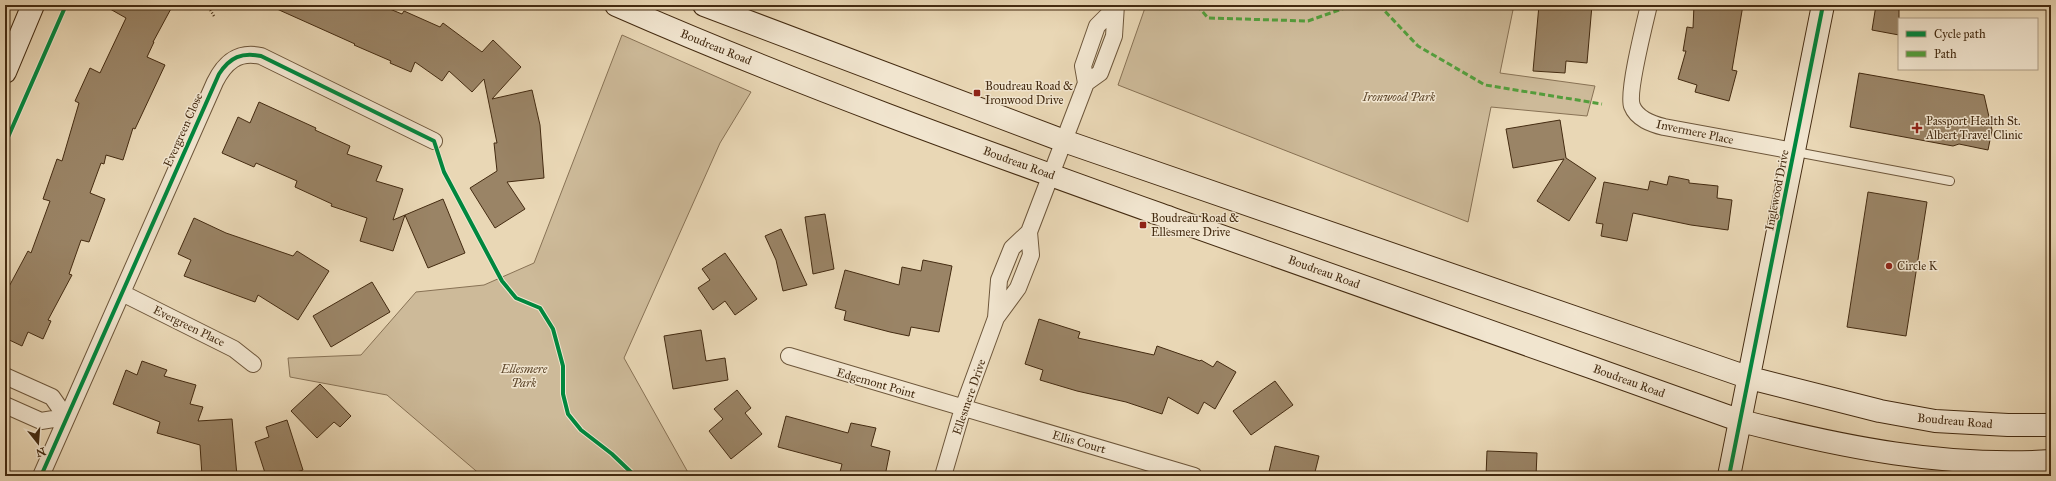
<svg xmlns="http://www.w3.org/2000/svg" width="2056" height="481" font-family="'IM FELL Great Primer',serif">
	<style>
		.green { fill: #cdba99; stroke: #887255 }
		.building { fill: #9a8466; stroke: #442b11 }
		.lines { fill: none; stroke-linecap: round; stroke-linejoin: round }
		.lane-casing { stroke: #6d563a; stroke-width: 10 }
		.street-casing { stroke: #6d563a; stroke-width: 18 }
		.secondary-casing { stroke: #442b11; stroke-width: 24 }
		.path { stroke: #442b11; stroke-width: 2.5; stroke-dasharray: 1 2; stroke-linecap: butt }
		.lane { stroke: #f1e5cf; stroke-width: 8 }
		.street { stroke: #f1e5cf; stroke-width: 16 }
		.secondary { stroke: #f1e5cf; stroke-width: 22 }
		.quiet { stroke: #549d3c; stroke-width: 3; stroke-dasharray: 6 3; stroke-linecap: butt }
		.cycleway-casing { stroke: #f1e5cf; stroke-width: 6 }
		.cycleway { stroke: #00873e; stroke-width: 4 }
		.poi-dot { fill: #8f2418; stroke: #f1e5cf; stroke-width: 1.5 }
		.labels { text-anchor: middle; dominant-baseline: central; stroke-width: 3; stroke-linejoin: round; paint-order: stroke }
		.street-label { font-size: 12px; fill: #442b11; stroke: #f1e5cf }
		.poi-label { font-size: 12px; fill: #442b11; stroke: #f1e5cf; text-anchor: start }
		.park-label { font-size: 12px; font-style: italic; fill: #5f482c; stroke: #f1e5cf }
	</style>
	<rect width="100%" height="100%" fill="#e9d7b5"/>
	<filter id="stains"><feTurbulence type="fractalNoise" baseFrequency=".005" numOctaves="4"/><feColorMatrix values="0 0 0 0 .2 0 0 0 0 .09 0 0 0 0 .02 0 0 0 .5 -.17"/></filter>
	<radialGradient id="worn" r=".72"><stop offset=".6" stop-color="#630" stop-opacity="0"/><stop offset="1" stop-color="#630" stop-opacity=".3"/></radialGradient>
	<path class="green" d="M1146 5H1514L1500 73 1595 86 1587 116 1491 107 1468 222 1118 85Z
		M622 35 751 92 720 143 624 358 690 476H482L387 395 290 377 288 358 361 355 416 292 484 285 534 263Z"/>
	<path class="building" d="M103 5H173L153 42H154L147 57 165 65 135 129 133 128 123 160 106 155 104 164 101 163 90 193 105 199 89 242 81 240 69 274 72 275 48 320 51 321 43 339 28 332 22 346 5 338V294L28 251 31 253 50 201 43 199 57 159 62 161 79 103 75 101 90 68 100 73 126 18Z
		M268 5H380L402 14 404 11 440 27 443 23 482 52 493 40 521 67 492 99 532 90 540 125 544 178 507 182 525 209 495 228 470 188 497 171 494 143H497L484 79 472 92 449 71 442 81 415 62 411 72 390 63 391 61 354 45 355 44Z
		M1539 5H1592L1587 63 1566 61 1565 73 1533 71Z
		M1694 5H1743L1732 70 1737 71 1729 101 1695 92 1697 85 1678 79 1686 51H1683L1687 27 1693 28Z
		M1876 5H1899V35L1872 30Z
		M1859 73 1984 95 1992 130 1988 150 1959 144 1953 146 1850 127Z
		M259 102 316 128 315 130 350 146 347 154 382 166 376 181 403 189 393 220 405 215 393 251 360 241 367 218 331 206 332 204 295 187 297 181 256 163 254 167 222 153 238 117 250 123Z
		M1560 120 1566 158 1596 178 1569 221 1537 201 1564 159 1513 168 1506 129Z
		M1669 176 1689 180V183L1718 186 1717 198 1732 200 1728 230 1691 225 1633 213 1627 241 1601 236 1603 224 1596 223 1604 182 1648 190 1650 181 1667 185Z
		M1868 192 1927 202 1906 336 1847 327Z
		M443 199 465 253 428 268 405 215Z
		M825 214 834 269 813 274 805 217Z
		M194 218 226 233 293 256 297 251 329 271 298 320 258 295 255 302 184 276 191 260 178 254Z
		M781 229 807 285 783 291 776 260 765 236Z
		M725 253 757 299 735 315 725 301 713 310 698 288 710 280 702 269Z
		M923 260 952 266 939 332 911 327 909 336 890 332 844 320 846 311 835 308 845 270 899 285 902 267 921 271Z
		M372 282 390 312 331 347 313 316Z
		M1039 319 1080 332 1078 338 1154 355 1157 346 1200 361 1201 360 1213 367 1217 361 1236 372 1215 409 1204 402 1198 414 1168 397 1162 414 1126 402 1077 391 1040 380 1043 370 1025 364Z
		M701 330 706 361 725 358 728 380 673 389 664 336Z
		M142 361 167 370 164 376 196 385 190 404 203 407 198 421 232 419 237 476H202L200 445 157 433 160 422 113 404 126 370 137 375Z
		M1275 381 1293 405 1251 435 1233 411Z
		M320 384 351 416 340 427 334 422 317 438 291 411Z
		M737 390 751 408 745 413 762 434 731 459 709 431 723 419 714 409Z
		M786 416 848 433 851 423 876 428 871 446 890 451 885 476H839L842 464 778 447Z
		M287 420 303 470 284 476H266L255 442 269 437 266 427Z
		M1275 446 1319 456 1314 476H1268Z
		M1487 451 1537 453 1536 476H1486Z"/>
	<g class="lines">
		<g class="lane-casing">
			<path id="lane" d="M1796 152 1950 181
				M2045 463 2046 476"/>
		</g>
		<g class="street-casing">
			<path id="street" d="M1649 5C1645 22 1627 93 1632 106 1637 119 1652 124 1664 127L1794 151
				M1086 83 1100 73 1114 36 1116 5
				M122 293 234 349 253 364
				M996 318 999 280 1012 248 1029 232 1086 83 1083 66 1097 26 1115 8
				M789 356 1194 476
				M5 376 52 397 66 417
				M5 405 41 421 66 417
				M41 476 215 82C225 62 238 51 261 56L434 141
				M943 476 963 408 996 318 1018 288 1031 255 1029 232"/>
		</g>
		<g class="secondary-casing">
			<path id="secondary" d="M616 5C798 85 986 152 1173 219 1363 286 1552 353 1741 421 1842 447 1946 468 2051 461
				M704 5 1064 141 1750 378 1880 411 1935 421 2008 425H2051
				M5 72 33 5
				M1729 476 1823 5"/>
		</g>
		<path class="path" d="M207 5 214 16"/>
		<use href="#lane" class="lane"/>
		<use href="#street" class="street"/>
		<use href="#secondary" class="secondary"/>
		<path class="quiet" d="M1197 5 1208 18 1308 21 1353 5
			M1379 5 1418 46 1485 85 1602 104"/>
		<g class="cycleway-casing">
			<path id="cycleway" d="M5 144 66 5
				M41 476 219 74C230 57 242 52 261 56L434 141 444 172 502 281 516 298 540 308 553 329 563 366V394L568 414 581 430 612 454 635 476
				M1729 476 1823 5"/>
		</g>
		<use href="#cycleway" class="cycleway"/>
	</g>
	<g class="poi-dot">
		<rect x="973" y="89" width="8" height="8" rx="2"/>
		<path d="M1915 122h4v4h4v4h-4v4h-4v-4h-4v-4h4z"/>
		<rect x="1139" y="221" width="8" height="8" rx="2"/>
		<circle cx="1889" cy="266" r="4"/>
	</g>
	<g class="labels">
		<g class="street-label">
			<text transform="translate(716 47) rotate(22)">Boudreau Road</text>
			<text transform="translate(183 130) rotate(-66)">Evergreen Close</text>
			<text transform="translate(1695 132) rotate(12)">Invermere Place</text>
			<text transform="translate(1019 163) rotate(20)">Boudreau Road</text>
			<text transform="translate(1777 190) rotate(-79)">Inglewood Drive</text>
			<text transform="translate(1324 272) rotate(20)">Boudreau Road</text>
			<text transform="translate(189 326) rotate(26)">Evergreen Place</text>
			<text transform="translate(1629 381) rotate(20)">Boudreau Road</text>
			<text transform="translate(876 383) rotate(16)">Edgemont Point</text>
			<text transform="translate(969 397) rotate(-71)">Ellesmere Drive</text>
			<text transform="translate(1955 421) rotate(5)">Boudreau Road</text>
			<text transform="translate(1079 442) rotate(16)">Ellis Court</text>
		</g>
		<g class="poi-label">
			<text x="985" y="86">Boudreau Road &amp;<tspan x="985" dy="14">Ironwood Drive</tspan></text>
			<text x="1926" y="121">Passport Health St.<tspan x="1926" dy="14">Albert Travel Clinic</tspan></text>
			<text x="1151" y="218">Boudreau Road &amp;<tspan x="1151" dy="14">Ellesmere Drive</tspan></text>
			<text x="1897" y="266">Circle K</text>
		</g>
		<g class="park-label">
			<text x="1399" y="97">Ironwood Park</text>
			<text x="524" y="369">Ellesmere<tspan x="524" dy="14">Park</tspan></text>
		</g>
	</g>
	<rect width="2056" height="481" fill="none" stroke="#e9d7b5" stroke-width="20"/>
	<rect x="6" y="6" width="2044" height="469" fill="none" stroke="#442b11" stroke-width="2"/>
	<rect x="10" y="10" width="2036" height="461" fill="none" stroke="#442b11"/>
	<rect x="1898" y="18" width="140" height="52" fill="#f1e5cf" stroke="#ac9b83"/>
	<rect x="1906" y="31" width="20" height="6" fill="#00873e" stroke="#ac9b83"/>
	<text x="1934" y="38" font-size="12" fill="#442b11">Cycle path</text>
	<rect x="1906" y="51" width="20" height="6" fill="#549d3c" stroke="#ac9b83"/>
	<text x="1934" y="58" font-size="12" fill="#442b11">Path</text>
	<g transform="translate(38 443) rotate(163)" stroke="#f1e5cf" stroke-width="3" paint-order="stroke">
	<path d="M0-3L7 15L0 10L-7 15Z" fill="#442b11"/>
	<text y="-6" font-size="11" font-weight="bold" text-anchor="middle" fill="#442b11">N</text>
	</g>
	<rect width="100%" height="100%" filter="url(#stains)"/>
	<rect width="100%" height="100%" fill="url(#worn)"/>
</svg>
